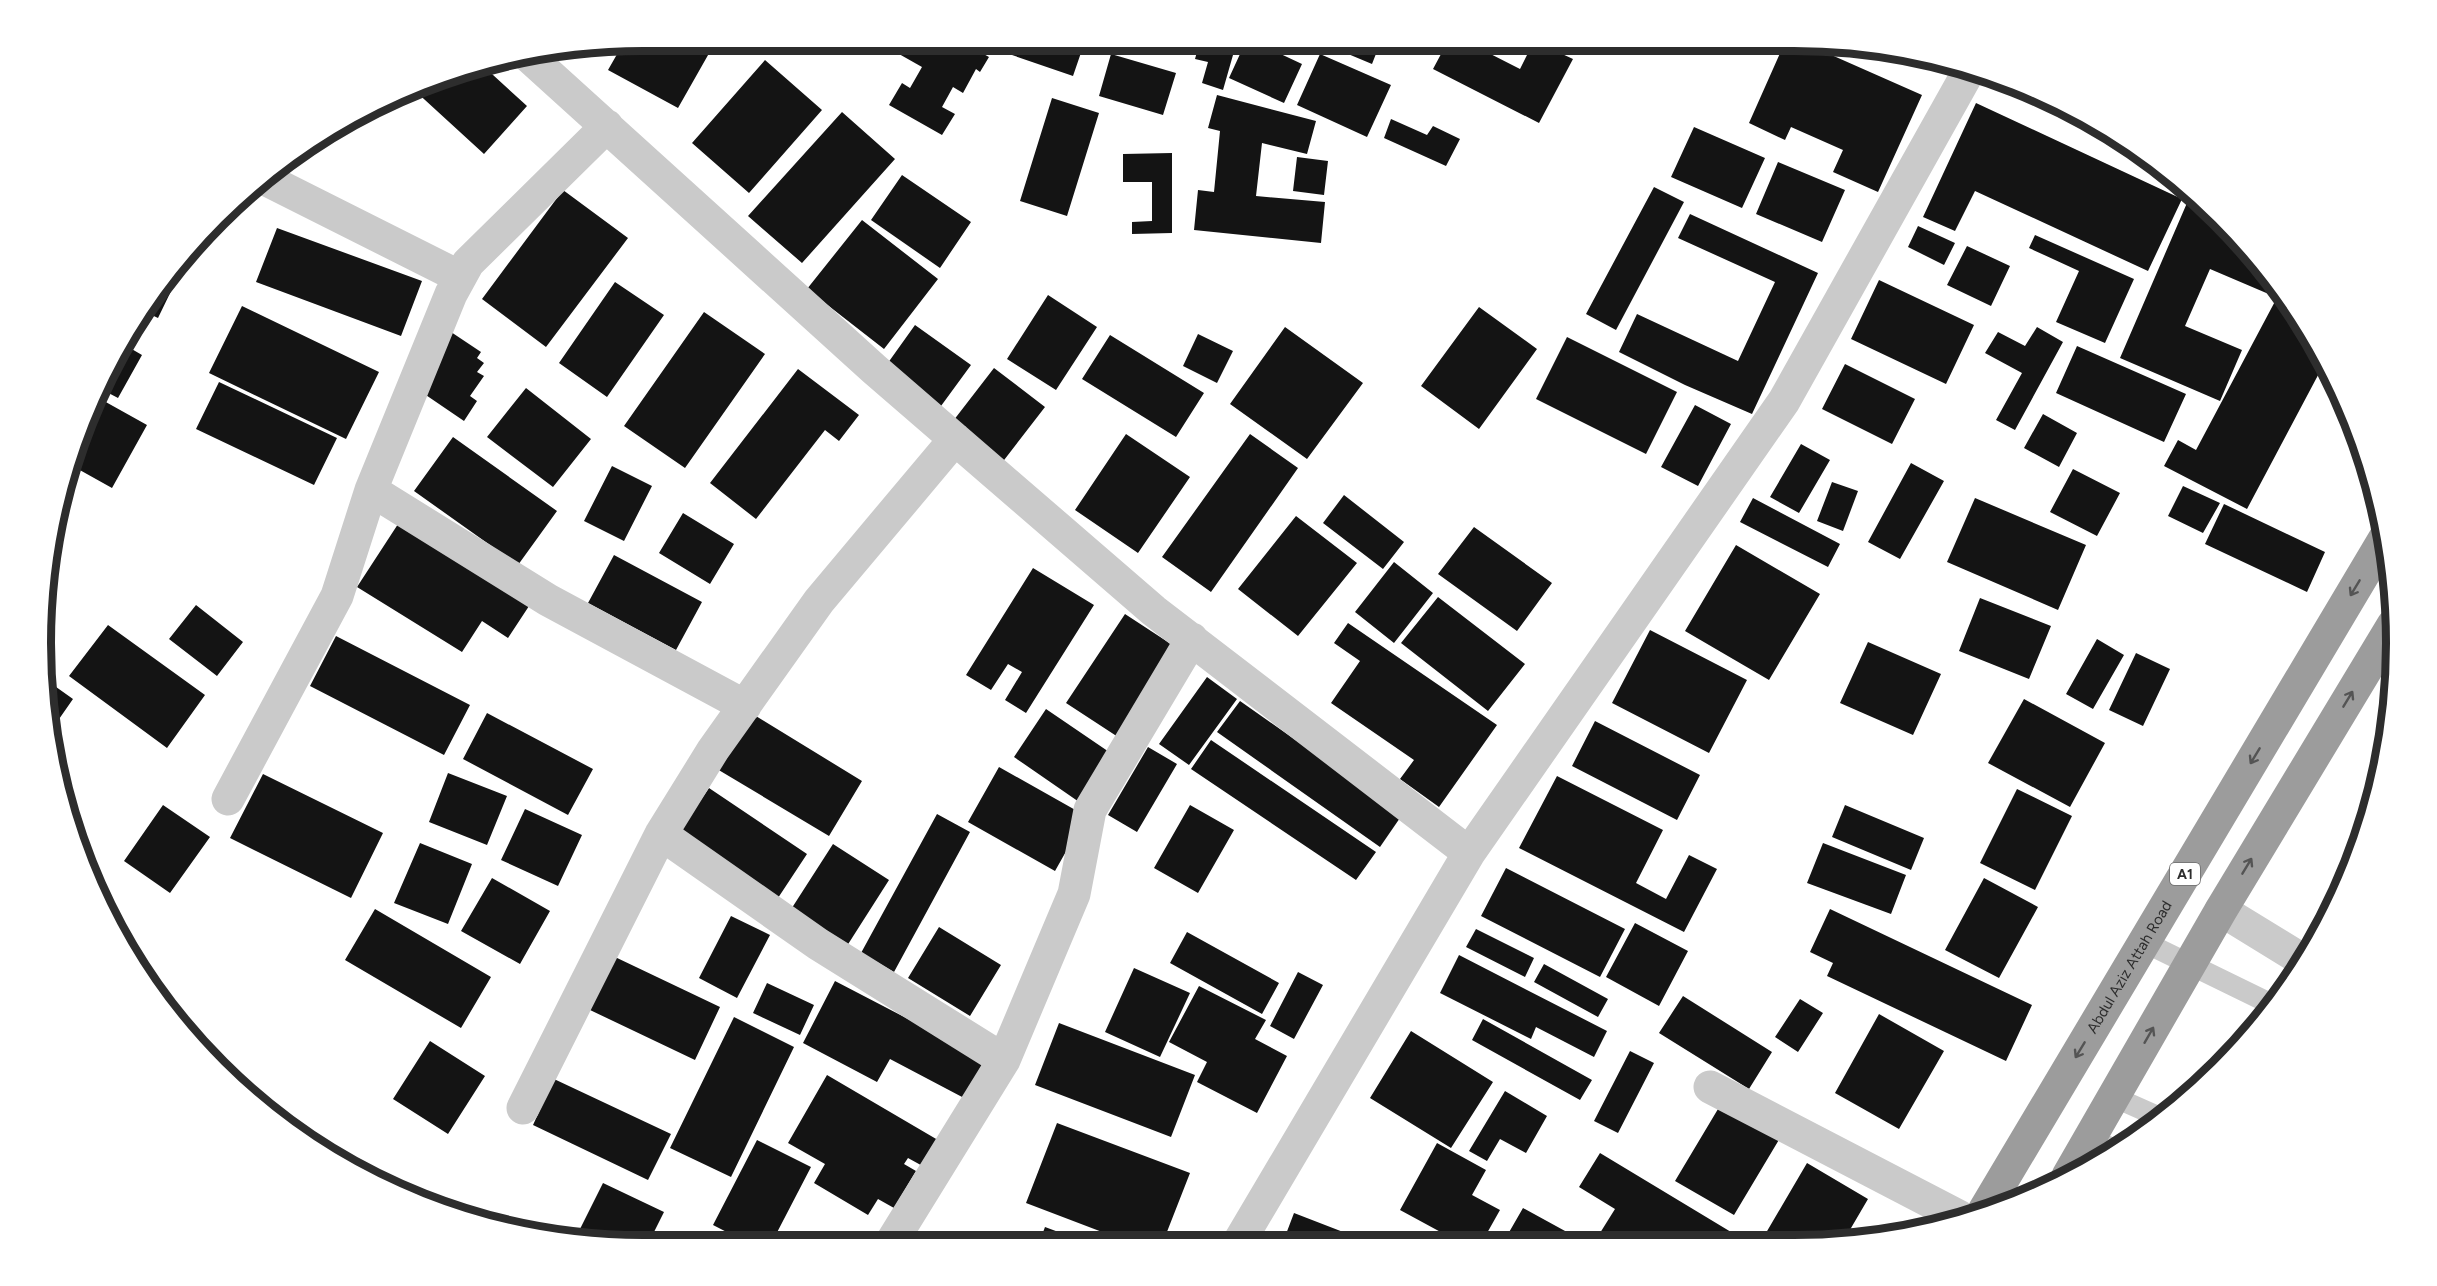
<svg xmlns="http://www.w3.org/2000/svg" width="2437" height="1286" font-family="Figtree,sans-serif">
	<style>
		.building { fill: #141414 }
		.lines { fill: none; stroke-linecap: round; stroke-linejoin: round }
		.service { stroke: #cacaca; stroke-width: 21 }
		.minor { stroke: #cacaca; stroke-width: 33 }
		.trunk { stroke: #9c9c9c; stroke-width: 33 }
		.oneway { stroke: #545454 }
		.labels { text-anchor: middle; dominant-baseline: central; stroke-width: 6; stroke-linejoin: round; paint-order: stroke }
		.shield { fill: #fff; stroke: #6c6c6c; stroke-width: 1.5 }
		.shield-label { font-size: 14px; font-weight: bold; fill: #2d2d2d }
		.street-label { font-size: 15px; fill: #2d2d2d; stroke: #fff }
		.rim { fill: none; stroke: #2d2d2d; stroke-width: 8 }
	</style>
	<rect width="100%" height="100%" fill="#fff"/>
	<path class="building" d="M643 41H716L678 108 608 70 624 42Z
		M876 41H987L980 52 989 57 980 72 976 69 963 93 953 87 942 107 955 114 942 135 889 105 902 83 910 88 922 67Z
		M1010 41H1085L1073 76 1006 53Z
		M1121 41H1149L1146 50Z
		M1200 41H1237L1223 90 1202 83 1208 62 1195 59Z
		M1246 41H1253L1302 64 1284 103 1229 78Z
		M1317 41H1381L1372 64Z
		M1448 41H1465L1520 69 1534 41 1573 59 1539 123 1433 69Z
		M1785 42H1802L1922 95 1878 192 1833 172 1843 150 1791 127 1785 140 1749 123Z
		M1111 54 1176 73 1163 115 1099 96Z
		M1320 54 1391 85 1367 137 1297 105Z
		M765 60 822 110 749 193 692 143Z
		M481 64 527 106 484 154 413 89 449 73Z
		M1217 95 1316 121 1307 154 1262 143 1256 196 1325 202 1321 243 1194 230 1198 190 1214 192 1220 131 1208 128Z
		M1052 98 1099 113 1067 216 1020 201Z
		M1976 103 2182 199 2148 271 1975 191 1955 231 1923 217Z
		M842 112 895 159 802 263 748 216Z
		M1391 119 1427 135 1433 126 1460 139 1446 166 1384 138Z
		M1694 127 1765 158 1742 208 1671 177Z
		M1172 153V233L1132 234V222L1152 221V182H1123V154Z
		M1297 157 1328 161 1324 195 1293 191Z
		M1778 162 1845 190 1822 242 1756 214Z
		M902 175 971 222 940 268 871 220Z
		M1654 187 1684 202 1616 330 1586 314Z
		M563 190 628 238 546 347 482 299Z
		M2190 196 2198 199 2247 246 2275 285 2271 295 2210 269 2185 326 2242 350 2220 401 2120 358Z
		M1690 214 1818 273 1752 414 1685 385 1619 352 1637 314 1738 361 1775 282 1678 238Z
		M221 216 203 249 192 244Z
		M862 220 938 279 884 349 807 289Z
		M1918 226 1955 243 1944 265 1908 247Z
		M277 228 422 281 401 336 256 282Z
		M2035 235 2134 279 2105 343 2056 322 2079 271 2029 248Z
		M1967 246 2010 266 1991 306 1947 285Z
		M1879 280 1974 325 1946 384 1851 339Z
		M162 282 173 287 158 318 141 310Z
		M615 282 664 315 607 397 559 363Z
		M2280 292 2316 342 2325 362 2247 509 2164 466 2178 440 2196 450Z
		M1048 295 1097 327 1056 390 1007 359Z
		M242 306 379 372 346 439 209 373Z
		M1479 307 1537 349 1479 429 1421 386Z
		M704 312 765 354 685 468 624 426Z
		M915 325 971 365 941 406 885 367Z
		M1285 327 1363 383 1307 459 1230 404Z
		M2037 327 2063 342 2015 430 1996 420 2022 373 1985 353 1998 332 2025 346Z
		M451 332 481 352 477 358 484 363 477 372 484 376 470 396 477 401 464 421 417 389Z
		M1198 334 1233 351 1217 383 1183 366Z
		M1110 335 1204 393 1176 437 1082 379Z
		M1567 337 1677 392 1646 454 1536 399Z
		M123 344 142 355 118 398 99 388Z
		M2077 346 2186 394 2164 442 2056 393Z
		M1845 364 1915 399 1892 444 1822 409Z
		M994 368 1045 407 1001 464 950 425Z
		M798 369 859 415 839 441 825 430 756 519 710 483Z
		M219 382 337 438 314 485 196 429Z
		M526 388 591 439 553 487 487 437Z
		M95 396 147 425 112 488 69 464 86 412Z
		M1695 405 1731 424 1698 486 1661 467Z
		M2043 414 2077 433 2059 467 2024 448Z
		M1126 434 1190 477 1138 553 1075 510Z
		M1250 434 1298 468 1211 592 1162 557Z
		M453 437 557 511 518 565 414 491Z
		M1801 444 1830 460 1799 513 1770 497Z
		M1911 463 1944 481 1900 559 1868 542Z
		M612 466 652 486 624 541 584 521Z
		M2073 469 2120 493 2097 536 2050 512Z
		M1832 482 1858 491 1843 531 1817 521Z
		M2183 486 2220 503 2203 533 2168 516Z
		M60 492 68 496 57 516H56Z
		M1344 495 1404 542 1383 569 1323 523Z
		M1753 498 1840 544 1828 567 1740 522Z
		M1975 498 2086 545 2058 610 1947 562Z
		M2224 504 2325 552 2307 592 2205 544Z
		M683 513 734 544 710 584 659 553Z
		M1296 516 1357 563 1298 636 1238 589Z
		M400 521 531 603 508 638 482 621 462 652 357 587Z
		M1474 527 1552 583 1517 631 1438 574Z
		M1736 545 1820 594 1769 680 1685 631Z
		M614 555 702 602 676 650 588 603Z
		M1394 562 1433 593 1394 643 1355 612Z
		M48 566 57 570 43 601 42 600Z
		M1033 568 1094 605 1026 713 1005 700 1022 672 1008 664 991 690 966 675Z
		M1438 597 1525 664 1488 711 1401 643Z
		M1980 598 2051 626 2029 679 1959 651Z
		M196 605 243 642 217 676 169 639Z
		M1125 614 1177 648 1118 737 1066 703Z
		M1348 623 1497 725 1439 807 1400 779 1414 760 1331 703 1360 661 1334 643Z
		M108 625 205 695 167 748 69 676Z
		M1650 630 1747 680 1709 753 1612 703Z
		M336 636 470 705 444 755 310 686Z
		M2097 639 2124 655 2093 709 2066 694Z
		M1868 642 1941 674 1913 735 1840 703Z
		M2136 653 2170 669 2143 726 2109 710Z
		M42 677 73 699 50 732 42 683Z
		M1207 677 1237 699 1189 765 1159 744Z
		M2024 699 2105 743 2070 807 1988 763Z
		M1240 701 1402 815 1380 847 1217 732Z
		M1046 709 1115 756 1082 804 1014 757Z
		M487 713 593 769 568 815 463 759Z
		M751 713 862 781 829 836 717 769Z
		M1595 721 1700 775 1677 820 1572 766Z
		M1211 740 1376 852 1356 880 1191 769Z
		M1148 747 1177 764 1137 832 1108 815Z
		M999 767 1086 816 1055 871 968 822Z
		M448 773 507 796 487 845 429 822Z
		M263 774 383 833 351 898 230 838Z
		M1557 776 1663 830 1636 883 1666 899 1689 855 1717 869 1684 932 1519 848Z
		M709 788 807 854 776 901 677 835Z
		M2017 789 2072 816 2035 890 1980 863Z
		M163 805 210 837 170 893 124 861Z
		M1190 805 1234 830 1198 893 1154 868Z
		M1845 805 1924 838 1911 870 1832 837Z
		M525 809 582 835 558 886 501 860Z
		M937 814 970 832 894 972 861 953Z
		M420 843 472 864 448 924 394 903Z
		M1823 843 1906 875 1891 914 1807 883Z
		M833 844 889 880 845 949 788 914Z
		M1506 868 1625 929 1600 977 1481 916Z
		M492 878 550 911 520 964 461 931Z
		M1984 878 2038 907 1999 978 1945 950Z
		M375 909 491 977 461 1028 345 960Z
		M1830 909 2032 1005 2006 1061 1827 976 1833 963 1810 952Z
		M731 916 770 935 737 998 699 978Z
		M1635 923 1688 951 1659 1006 1606 977Z
		M939 927 1001 965 970 1016 908 978Z
		M1476 929 1534 958 1525 977 1466 947Z
		M1187 932 1279 983 1262 1014 1170 963Z
		M1459 955 1607 1031 1594 1057 1536 1027 1531 1039 1440 993Z
		M615 957 720 1007 695 1060 590 1010Z
		M1544 964 1608 999 1598 1017 1534 982Z
		M1134 968 1190 993 1160 1057 1105 1032Z
		M1298 972 1323 985 1294 1039 1270 1026Z
		M835 981 985 1059 964 1098 890 1059 877 1082 803 1043Z
		M767 983 814 1005 800 1035 753 1013Z
		M1199 986 1266 1020 1255 1039 1287 1056 1257 1113 1197 1082 1207 1062 1169 1042Z
		M1683 996 1772 1052 1749 1089 1659 1033Z
		M1800 999 1823 1013 1798 1052 1775 1037Z
		M1879 1014 1944 1051 1899 1129 1835 1093Z
		M734 1017 794 1047 731 1177 670 1148Z
		M1483 1019 1592 1080 1580 1100 1472 1040Z
		M1059 1023 1195 1075 1171 1137 1035 1085Z
		M1411 1031 1493 1082 1451 1148 1370 1098Z
		M430 1041 485 1076 448 1134 393 1099Z
		M1630 1051 1654 1063 1618 1133 1594 1121Z
		M827 1075 943 1143 928 1169 908 1158 904 1164 916 1171 894 1208 878 1199 868 1215 814 1183 825 1164 788 1143Z
		M554 1079 671 1134 648 1180 533 1125Z
		M1505 1091 1547 1116 1526 1153 1500 1139 1487 1161 1469 1151Z
		M1721 1104 1780 1138 1734 1215 1675 1181Z
		M1057 1123 1190 1173 1163 1242 1131 1243 1026 1203Z
		M757 1140 811 1167 771 1244H750L713 1225Z
		M1437 1143 1486 1170 1472 1195 1500 1210 1482 1242H1459L1400 1210Z
		M1600 1153 1731 1232 1726 1241H1595L1615 1209 1579 1187Z
		M1807 1163 1868 1199 1844 1240 1767 1241 1763 1238Z
		M603 1183 664 1212 648 1244H604L575 1239Z
		M1523 1208 1576 1237 1573 1241H1504Z
		M1294 1213 1369 1242H1283Z
		M1045 1227 1088 1243H1039Z"/>
	<g class="lines">
		<path class="service" d="M2144 942 2271 1004
			M2114 1097 2159 1117"/>
		<path class="minor" d="M524 52 874 369 1154 611 1469 853
			M263 178 460 277
			M371 490 548 600 745 706
			M228 799 337 596 371 490 451 294 468 263 607 126
			M661 834 818 944 1004 1060
			M2221 910 2301 959
			M1710 1087 1960 1217
			M523 1108 661 834 713 750 819 601 955 439
			M2087 1144 2110 1154
			M1239 1242 1469 853 1784 401 1970 69
			M891 1243 1004 1060 1074 894 1090 810 1192 639"/>
		<g class="trunk">
			<path d="M2068 1176 2221 910 2393 625"/>
			<path id="s1" d="M1984 1211 2385 538"/>
		</g>
	</g>
	<defs><path id="oneway-shaft" d="M-6 0H5M1.5-3L5.5 0L1.5 3" fill="none" stroke-width="1.6" stroke-linecap="round" stroke-linejoin="round" transform="scale(1.5)"/></defs>
	<g class="oneway">
		<use href="#oneway-shaft" transform="translate(2355 588) rotate(121)"/>
		<use href="#oneway-shaft" transform="translate(2348 699) rotate(-59)"/>
		<use href="#oneway-shaft" transform="translate(2255 756) rotate(121)"/>
		<use href="#oneway-shaft" transform="translate(2247 866) rotate(-59)"/>
		<use href="#oneway-shaft" transform="translate(2149 1035) rotate(-60)"/>
		<use href="#oneway-shaft" transform="translate(2080 1050) rotate(121)"/>
	</g>
	<g class="labels">
		<rect class="shield" x="2170" y="863" width="30" height="22" rx="4.5"/>
		<g class="shield-label">
			<text x="2185" y="874">A1</text>
		</g>
		<g class="street-label">
			<text stroke="none"><textPath href="#s1" startOffset="284">Abdul Aziz Attah Road</textPath></text>
		</g>
	</g>
	<path d="M0 0H2437V1286H0ZM643 51H1794A592 592 0 0 1 2386 643V643A592 592 0 0 1 1794 1235H643A592 592 0 0 1 51 643V643A592 592 0 0 1 643 51Z" fill="#fff" fill-rule="evenodd"/>
	<path class="rim" d="M643 51H1794A592 592 0 0 1 2386 643V643A592 592 0 0 1 1794 1235H643A592 592 0 0 1 51 643V643A592 592 0 0 1 643 51Z"/>
</svg>
